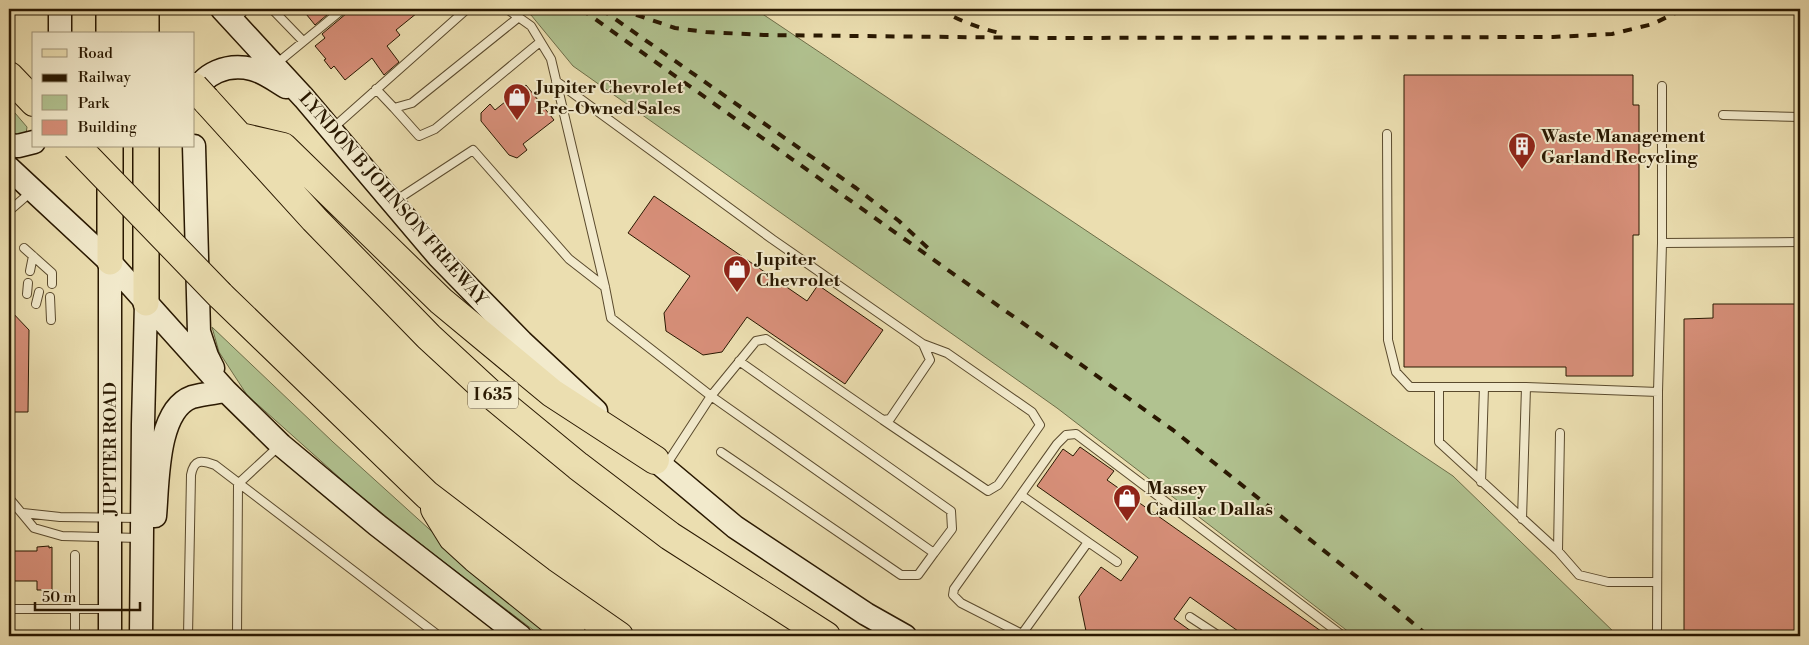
<svg xmlns="http://www.w3.org/2000/svg" width="1809" height="645" font-family="'Libre Bodoni',serif">
	<style>
		.green { fill: #b1c290; stroke: #6d6d48 }
		.building { fill: #d78f79; stroke: #291801 }
		.lines { fill: none; stroke-linecap: round; stroke-linejoin: round }
		.service-casing { stroke: #5a4a2d; stroke-width: 10 }
		.secondary-casing { stroke: #291801; stroke-width: 25 }
		.primary-casing { stroke: #291801; stroke-width: 28 }
		.motorway-casing { stroke: #291801; stroke-width: 30 }
		.service { stroke: #f2eacc; stroke-width: 8 }
		.secondary { stroke: #f2eacc; stroke-width: 22 }
		.primary { stroke: #ebdeb0; stroke-width: 25 }
		.motorway { stroke: #ebdeb0; stroke-width: 28 }
		.rail { stroke: #291801; stroke-width: 4; stroke-dasharray: 9 9; stroke-linecap: butt }
		.motorway-bridge-casing { stroke: #291801; stroke-width: 30; stroke-linecap: butt }
		.motorway-bridge { stroke: #ebdeb0; stroke-width: 28 }
		.labels { text-anchor: middle; dominant-baseline: central; stroke-width: 4; stroke-linejoin: round; paint-order: stroke }
		.shield { fill: #f2eacc; stroke: #65573e; stroke-width: 1 }
		.shield-label { font-size: 16px; font-weight: bold; fill: #291801 }
		.poi-label { font-size: 18px; font-weight: bold; fill: #291801; stroke: #f2eacc; text-anchor: start }
		.street-label { font-size: 18px; fill: #291801; stroke: #f2eacc }
	</style>
	<rect width="100%" height="100%" fill="#ebdeb0"/>
	<filter id="stains"><feTurbulence type="fractalNoise" baseFrequency=".004" numOctaves="4"/><feColorMatrix values="0 0 0 0 .2 0 0 0 0 .09 0 0 0 0 .02 0 0 0 .5 -.17"/></filter>
	<radialGradient id="worn" r=".72"><stop offset=".6" stop-color="#630" stop-opacity="0"/><stop offset="1" stop-color="#630" stop-opacity=".3"/></radialGradient>
	<path class="green" d="M522 9H755L1453 476 1618 636H1354L1057 408 573 66 531 15Z
		M9 106 27 127 26 134 9 135Z
		M212 327 333 442 523 614 551 636H541L431 552 359 495 247 395 219 352Z"/>
	<path class="building" d="M302 9H334L315 25Z
		M349 9H422L396 30 400 35 387 46 399 62 384 75 372 58 345 80 334 66 331 69 324 60 326 59 315 46 325 38 322 34 347 13Z
		M1404 75H1633V105H1639V235H1633V376H1566V367H1404Z
		M526 85 554 120 523 144 527 150 517 158 509 155 481 121V113L490 104 495 110Z
		M654 196 807 301 818 285 883 330 845 384 747 317 722 352 703 355 666 331 664 313 690 276 628 233Z
		M1713 304H1800V636H1684V319L1713 318Z
		M9 309 29 330 28 412H9Z
		M1080 447 1114 471 1107 480 1328 636H1245L1190 597 1174 619 1198 636H1087L1079 597 1101 567 1121 581 1138 557 1037 486 1063 449 1073 456Z
		M49 546V548L52 547V590H37V581H9V551H37V547Z"/>
	<g class="lines">
		<g class="service-casing">
			<path id="service" d="M272 9 303 41
				M507 9 531 26 551 59 605 287 611 318 711 396 666 465
				M235 19 246 9
				M276 64 343 9
				M556 81 772 239 923 344 930 360 890 419 883 420 766 339 756 341 711 396 934 553 952 529 951 511 739 361
				M376 89 394 108 412 103 519 17
				M394 108 419 136 435 129 540 42
				M1723 115 1800 117
				M333 128 467 9
				M1387 134 1388 340 1396 372 1410 387H1526L1658 392 1657 636
				M395 201 473 150 569 259 605 287
				M9 211 31 192
				M1662 243V86
				M24 248 52 273V284
				M30 271 33 256
				M27 294 28 283
				M50 297 51 320
				M36 304 39 292
				M1439 387V442L1558 551 1579 575 1608 582H1656
				M1658 392 1662 243 1800 242
				M883 420 988 491 998 485 1040 425 1032 412 947 353 923 344
				M721 452 901 575H918L934 553
				M1481 482 1484 387
				M1021 495 1088 542 1022 634
				M9 498 34 528 62 536 139 538
				M23 513 60 517 141 518
				M1522 519 1526 387
				M1088 542 1117 562
				M1558 551 1560 433
				M9 609H75V555
				M1190 617 1219 636
				M75 636V609H108
				M188 636 191 475C194 459 201 460 215 465L439 636
				M237 636 238 484 279 446
				M1026 636 961 603 953 595 954 589 1057 444 1066 435 1076 434 1343 636"/>
		</g>
		<g class="secondary-casing">
			<path id="secondary" d="M60 9V34
				M222 9 304 98 438 256 522 342 596 411
				M194 96C202 73 228 63 252 69 264 72 276 81 286 87
				M9 145 18 146 34 142
				M194 146 199 332 207 356 213 368
				M9 168 110 262 226 391 281 445 377 525 520 636
				M110 262V636
				M642 449 735 527 866 614 905 636
				M155 516C158 484 156 410 192 397 202 394 215 393 226 391
				M141 636 143 424 146 303"/>
		</g>
		<g class="primary-casing">
			<path id="primary" d="M109 9V34
				M146 34V9
				M110 146V262
				M146 303V146"/>
		</g>
		<g class="motorway-casing">
			<path id="motorway" d="M119 9 143 34
				M9 76 34 102
				M206 100 314 219 429 337 493 396 578 466 670 536 826 636
				M240 137 283 147 441 301 552 393 655 460
				M220 295 427 495 540 581 619 636
				M435 509 453 538 475 558 572 636"/>
		</g>
		<use href="#service" class="service"/>
		<use href="#secondary" class="secondary"/>
		<use href="#primary" class="primary"/>
		<use href="#motorway" class="motorway"/>
		<path class="rail" d="M581 9 1173 430 1387 601 1428 636
			M601 9 856 188 899 221 930 250
			M619 9 675 28 706 32 764 35 1045 38 1553 37 1612 34 1653 24 1683 9
			M938 9C957 19 979 29 1001 33"/>
		<g class="motorway-bridge-casing">
			<path id="motorway-bridge" d="M194 87 206 100
				M76 146 220 295"/>
		</g>
		<use href="#motorway-bridge" class="motorway-bridge"/>
	</g>
	<defs>
		<g id="shop-pin" transform="scale(1.4375)"><path d="M0 17L-7.5 6A9.5 9.5 0 1 1 7.5 6Z" fill="#8f2418" stroke="#f2eacc"/><path d="M-5-2.5h2.3a2.7 3.5 0 0 1 5.4 0H5L5.5 6h-11ZM-1.5-2.5h3a1.5 2.3 0 0 0-3 0Z" fill="#fff"/></g>
		<g id="building-pin" transform="scale(1.4375)"><path d="M0 17L-7.5 6A9.5 9.5 0 1 1 7.5 6Z" fill="#8f2418" stroke="#f2eacc"/><path d="M-4-6H4V6H1V3H-1V6H-4ZM-2.5-4.3h1.7v1.8h-1.7ZM.8-4.3h1.7v1.8H.8ZM-2.5-1h1.7V.8h-1.7ZM.8-1h1.7V.8H.8Z" fill="#fff"/></g>
	</defs>
	<g fill-rule="evenodd">
		<use href="#shop-pin" x="517" y="97"/>
		<use href="#building-pin" x="1522" y="146"/>
		<use href="#shop-pin" x="737" y="269"/>
		<use href="#shop-pin" x="1127" y="498"/>
	</g>
	<g class="labels">
		<rect class="shield" x="468" y="381.5" width="50" height="27" rx="4"/>
		<g class="shield-label">
			<text x="493" y="395">I 635</text>
		</g>
		<g class="poi-label">
			<text x="536" y="87">Jupiter Chevrolet<tspan x="536" dy="21">Pre-Owned Sales</tspan></text>
			<text x="1541" y="136">Waste Management<tspan x="1541" dy="21">Garland Recycling</tspan></text>
			<text x="756" y="259">Jupiter<tspan x="756" dy="21">Chevrolet</tspan></text>
			<text x="1146" y="488">Massey<tspan x="1146" dy="21">Cadillac Dallas</tspan></text>
		</g>
		<g class="street-label">
			<text transform="translate(393 199) rotate(49)">LYNDON B JOHNSON FREEWAY</text>
			<text transform="translate(110 449) rotate(-90)">JUPITER ROAD</text>
		</g>
	</g>
	<rect width="1809" height="645" fill="none" stroke="#ebdeb0" stroke-width="30"/>
	<rect x="10" y="10" width="1789" height="625" fill="none" stroke="#291801" stroke-width="2.5"/>
	<rect x="15" y="15" width="1779" height="615" fill="none" stroke="#291801"/>
	<rect x="32" y="32" width="162" height="115" fill="#f2eacc" stroke="#a2967b"/>
	<rect x="42" y="49" width="25" height="8" fill="#ebdeb0" stroke="#a2967b"/>
	<text x="78" y="58" font-size="15" fill="#291801">Road</text>
	<rect x="42" y="74" width="25" height="8" fill="#291801" stroke="#a2967b"/>
	<text x="78" y="82" font-size="15" fill="#291801">Railway</text>
	<rect x="42" y="95" width="25" height="15" fill="#b1c290" stroke="#a2967b"/>
	<text x="78" y="108" font-size="15" fill="#291801">Park</text>
	<rect x="42" y="120" width="25" height="15" fill="#d78f79" stroke="#a2967b"/>
	<text x="78" y="132" font-size="15" fill="#291801">Building</text>
	<path d="M35 602v8h105v-8" fill="none" stroke="#291801" stroke-width="2.5"/>
	<text x="42" y="602" font-size="15" fill="#291801" stroke="#f2eacc" stroke-width="4" paint-order="stroke">50 m</text>
	<rect width="100%" height="100%" filter="url(#stains)"/>
	<rect width="100%" height="100%" fill="url(#worn)"/>
</svg>
